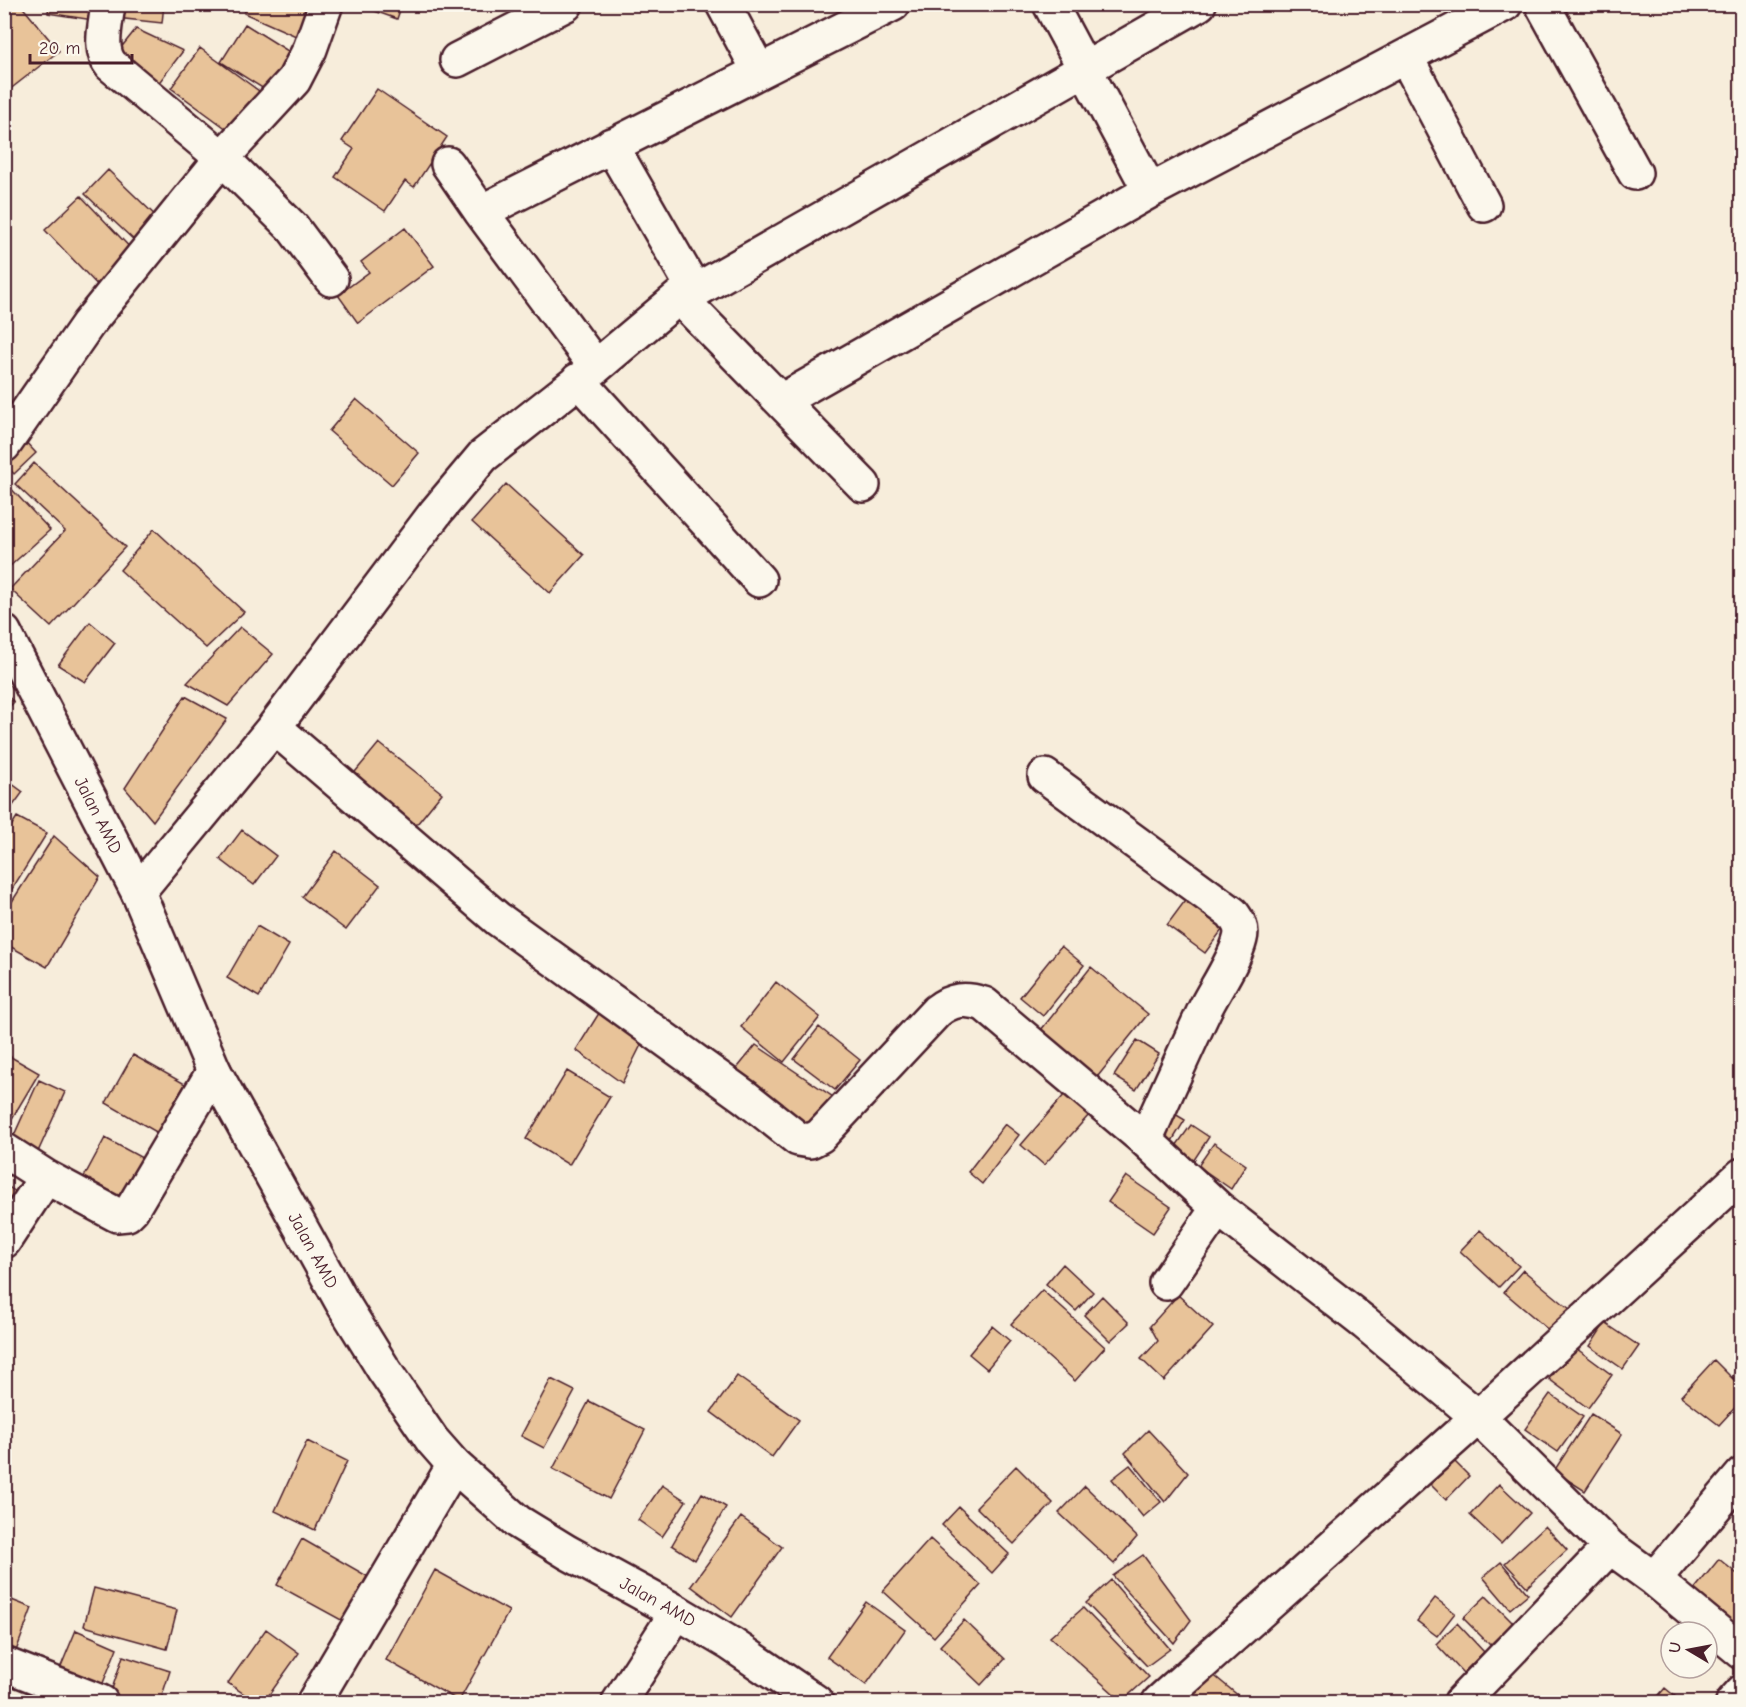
<svg xmlns="http://www.w3.org/2000/svg" width="1746" height="1707" font-family="'Comic Neue',sans-serif">
	<style>
		.building { fill: #e8c399; stroke: #4a1f2b; stroke-width: 1.5 }
		.lines { fill: none; stroke-linecap: round; stroke-linejoin: round }
		.street-casing { stroke: #4a1f2b; stroke-width: 38 }
		.secondary-casing { stroke: #4a1f2b; stroke-width: 38 }
		.street { stroke: #fbf7ec; stroke-width: 33 }
		.secondary { stroke: #fbf7ec; stroke-width: 33 }
		.labels { text-anchor: middle; dominant-baseline: central; stroke-width: 6; stroke-linejoin: round; paint-order: stroke }
		.street-label { font-size: 18px; fill: #4a1f2b; stroke: #fbf7ec }
	</style>
	<rect width="100%" height="100%" fill="#f7eddb"/>
	<filter id="ink" filterUnits="userSpaceOnUse"><feTurbulence type="fractalNoise" baseFrequency=".0167" numOctaves="2"/><feDisplacementMap in="SourceGraphic" scale="12" xChannelSelector="R" yChannelSelector="G"/><feConvolveMatrix kernelMatrix="1 2 1 2 8 2 1 2 1" color-interpolation-filters="sRGB"/></filter>
	<g filter="url(#ink)">
		<path class="building" d="M4 4H20L59 51 4 94Z
			M49 4H96L93 20 48 13Z
			M118 4H164L162 23 116 18Z
			M248 4H310L296 36 244 13Z
			M355 4H402L397 19Z
			M245 24 296 56 272 94 221 62Z
			M136 29 183 51 151 93 111 60Z
			M200 48 259 91 231 132 171 88Z
			M377 89 447 137 414 187 405 181 385 211 335 177 354 149 342 141Z
			M108 170 160 220 137 243 85 194Z
			M81 196 138 256 103 291 45 230Z
			M405 228 434 266 358 323 338 295 369 272 361 262Z
			M356 399 419 453 392 485 329 431Z
			M22 438 36 453 14 474 4 463V454Z
			M34 463 125 547 51 627 10 589 65 531 15 484Z
			M4 481 50 530 9 567 4 562Z
			M506 484 584 555 550 593 472 522Z
			M154 529 244 612 206 648 120 570Z
			M90 622 115 643 85 682 58 665Z
			M240 627 273 654 228 706 187 683Z
			M4 693 14 702 4 712Z
			M185 696 227 719 153 821 125 788Z
			M379 743 442 793 409 834 346 783Z
			M4 778 23 792 4 818Z
			M17 817 47 833 9 894 4 890V837Z
			M242 830 276 856 254 885 220 859Z
			M54 836 100 877 47 967 4 943V914Z
			M336 851 380 885 346 930 302 897Z
			M1190 894 1228 922 1205 953 1167 925Z
			M257 926 289 945 259 997 227 978Z
			M1061 946 1084 965 1043 1016 1020 997Z
			M1091 967 1148 1014 1094 1081 1037 1035Z
			M776 982 820 1017 784 1062 741 1027Z
			M601 1010 643 1041 622 1083 576 1050Z
			M819 1027 860 1060 835 1090 794 1059Z
			M1137 1040 1159 1054 1136 1090 1114 1076Z
			M756 1045 836 1099 804 1136 730 1077Z
			M4 1053 39 1073 4 1132Z
			M133 1055 185 1084 158 1133 106 1103Z
			M567 1071 610 1097 569 1165 526 1139Z
			M39 1080 65 1092 37 1154 11 1142Z
			M1065 1094 1089 1115 1044 1165 1021 1145Z
			M1165 1108 1185 1120 1169 1146 1149 1134Z
			M1005 1124 1019 1135 982 1184 968 1172Z
			M1191 1125 1209 1137 1190 1166 1171 1153Z
			M105 1138 155 1165 134 1204 84 1177Z
			M1214 1143 1246 1165 1231 1189 1198 1166Z
			M1126 1176 1171 1207 1153 1233 1108 1202Z
			M4 1184 19 1194 4 1215Z
			M1480 1230 1519 1266 1499 1287 1460 1251Z
			M1063 1264 1093 1292 1076 1311 1046 1284Z
			M1523 1270 1571 1310 1552 1333 1504 1292Z
			M1042 1290 1105 1347 1075 1381 1011 1324Z
			M1178 1295 1213 1327 1164 1381 1141 1359 1158 1341 1150 1326Z
			M1102 1296 1129 1323 1110 1341 1084 1315Z
			M1605 1323 1639 1346 1623 1369 1590 1346Z
			M992 1326 1010 1341 987 1369 969 1354Z
			M1573 1346 1612 1375 1588 1408 1549 1379Z
			M1714 1360 1742 1388V1400L1719 1425 1681 1396Z
			M1742 1362V1383L1732 1377Z
			M737 1376 799 1420 772 1457 711 1412Z
			M551 1379 575 1391 544 1448 521 1436Z
			M1550 1394 1583 1417 1558 1452 1525 1429Z
			M589 1401 645 1430 609 1499 553 1469Z
			M1591 1414 1622 1434 1585 1491 1554 1471Z
			M1148 1430 1188 1473 1165 1502 1125 1453Z
			M307 1441 347 1461 315 1530 275 1511Z
			M1445 1452 1469 1476 1446 1500 1422 1476Z
			M1130 1465 1161 1502 1143 1517 1112 1479Z
			M1016 1466 1053 1503 1014 1544 976 1507Z
			M1499 1484 1530 1513 1501 1544 1470 1515Z
			M662 1485 686 1501 662 1537 638 1520Z
			M1085 1486 1137 1537 1114 1564 1059 1513Z
			M702 1493 726 1507 695 1560 672 1545Z
			M959 1507 1009 1554 992 1573 942 1525Z
			M741 1517 782 1547 732 1617 691 1586Z
			M1545 1526 1567 1550 1527 1587 1505 1563Z
			M302 1539 367 1576 343 1621 277 1585Z
			M930 1539 981 1585 934 1637 883 1591Z
			M1143 1555 1191 1620 1174 1643 1113 1576Z
			M1719 1559 1742 1578V1639L1689 1596Z
			M1501 1562 1528 1594 1510 1609 1483 1577Z
			M435 1570 509 1611 459 1701 386 1660Z
			M1111 1580 1170 1649 1147 1666 1086 1603Z
			M94 1588 177 1610 167 1649 84 1626Z
			M1486 1596 1513 1623 1490 1645 1463 1618Z
			M4 1597 32 1608 16 1651 4 1647Z
			M1435 1598 1455 1613 1437 1636 1417 1621Z
			M866 1602 905 1630 866 1685 827 1657Z
			M1083 1608 1149 1677 1122 1701 1050 1637Z
			M964 1620 1005 1659 981 1685 940 1646Z
			M1457 1623 1484 1652 1463 1673 1436 1644Z
			M266 1629 299 1653 264 1702H256L228 1683Z
			M76 1630 117 1648 101 1688 59 1671Z
			M123 1656 170 1671 160 1702 108 1701Z
			M1211 1673 1246 1702H1183Z
			M1665 1688 1682 1702H1653Z"/>
		<g class="lines">
			<g class="street-casing">
				<path id="street" d="M108 4C106 24 98 49 111 65L222 158 293 228 331 279
					M723 4 759 71
					M1050 4 1150 191
					M1542 4 1635 173
					M1406 57 1484 205
					M457 60 566 4
					M611 145 695 291
					M448 164 481 212 596 367
					M481 212 893 4
					M679 297 863 485
					M578 380 759 580
					M781 401 1150 191 1505 4
					M4 445 88 324 222 158 294 80 310 49 326 4
					M274 727 498 919 745 1097 798 1139 810 1141 820 1136 937 1011C952 999 965 998 984 1004L1145 1140 1218 1208 1166 1283
					M1045 776 1232 913C1238 921 1243 928 1240 939 1235 960 1215 989 1205 1009 1184 1053 1165 1097 1145 1140
					M138 892 274 727 436 512 483 456 596 367 679 297 695 291 1199 4
					M4 1150 46 1177 117 1215 127 1214 132 1209 214 1071
					M1218 1208 1365 1323 1478 1417 1610 1547 1654 1579 1742 1652
					M4 1241 46 1177
					M1654 1579 1742 1475
					M4 1664 101 1702
					M314 1702 454 1465
					M619 1702 677 1612
					M1159 1702 1478 1417 1742 1175
					M1461 1702 1610 1547
					M1733 1702 1742 1692"/>
			</g>
			<g class="secondary-casing">
				<g id="secondary">
					<path id="s1" d="M4 632 138 892 214 1071 342 1302 384 1370 432 1440 454 1465 518 1522 567 1552 677 1612 731 1644 816 1702"/>
				</g>
			</g>
			<use href="#street" class="street"/>
			<use href="#secondary" class="secondary"/>
		</g>
	</g>
	<g class="labels">
		<g class="street-label">
			<text stroke="none"><textPath href="#s1" startOffset="206">Jalan AMD</textPath></text>
			<text stroke="none"><textPath href="#s1" startOffset="692">Jalan AMD</textPath></text>
			<text stroke="none"><textPath href="#s1" startOffset="1196">Jalan AMD</textPath></text>
		</g>
	</g>
	<rect width="1746" height="1707" fill="none" stroke="#fbf7ec" stroke-width="24"/>
	<rect x="12" y="12" width="1722" height="1683" fill="none" stroke="#4a1f2b" stroke-width="2" filter="url(#ink)"/>
	<g transform="translate(1689 1650) rotate(280)"><circle r="28" fill="#fbf7ec" stroke="#b4a19f" stroke-width="1.5"/>
	<path d="M0-4.5L10 22L0 15L-10 22Z" fill="#4a1f2b"/>
	<text y="-9" font-size="16" font-weight="bold" text-anchor="middle" fill="#4a1f2b">U</text>
	</g>
	<path d="M30 54v9h102v-9" fill="none" stroke="#4a1f2b" stroke-width="3"/>
	<text x="39" y="54" font-size="18" fill="#4a1f2b" stroke="#fbf7ec" stroke-width="4.5" paint-order="stroke">20 m</text>
</svg>
